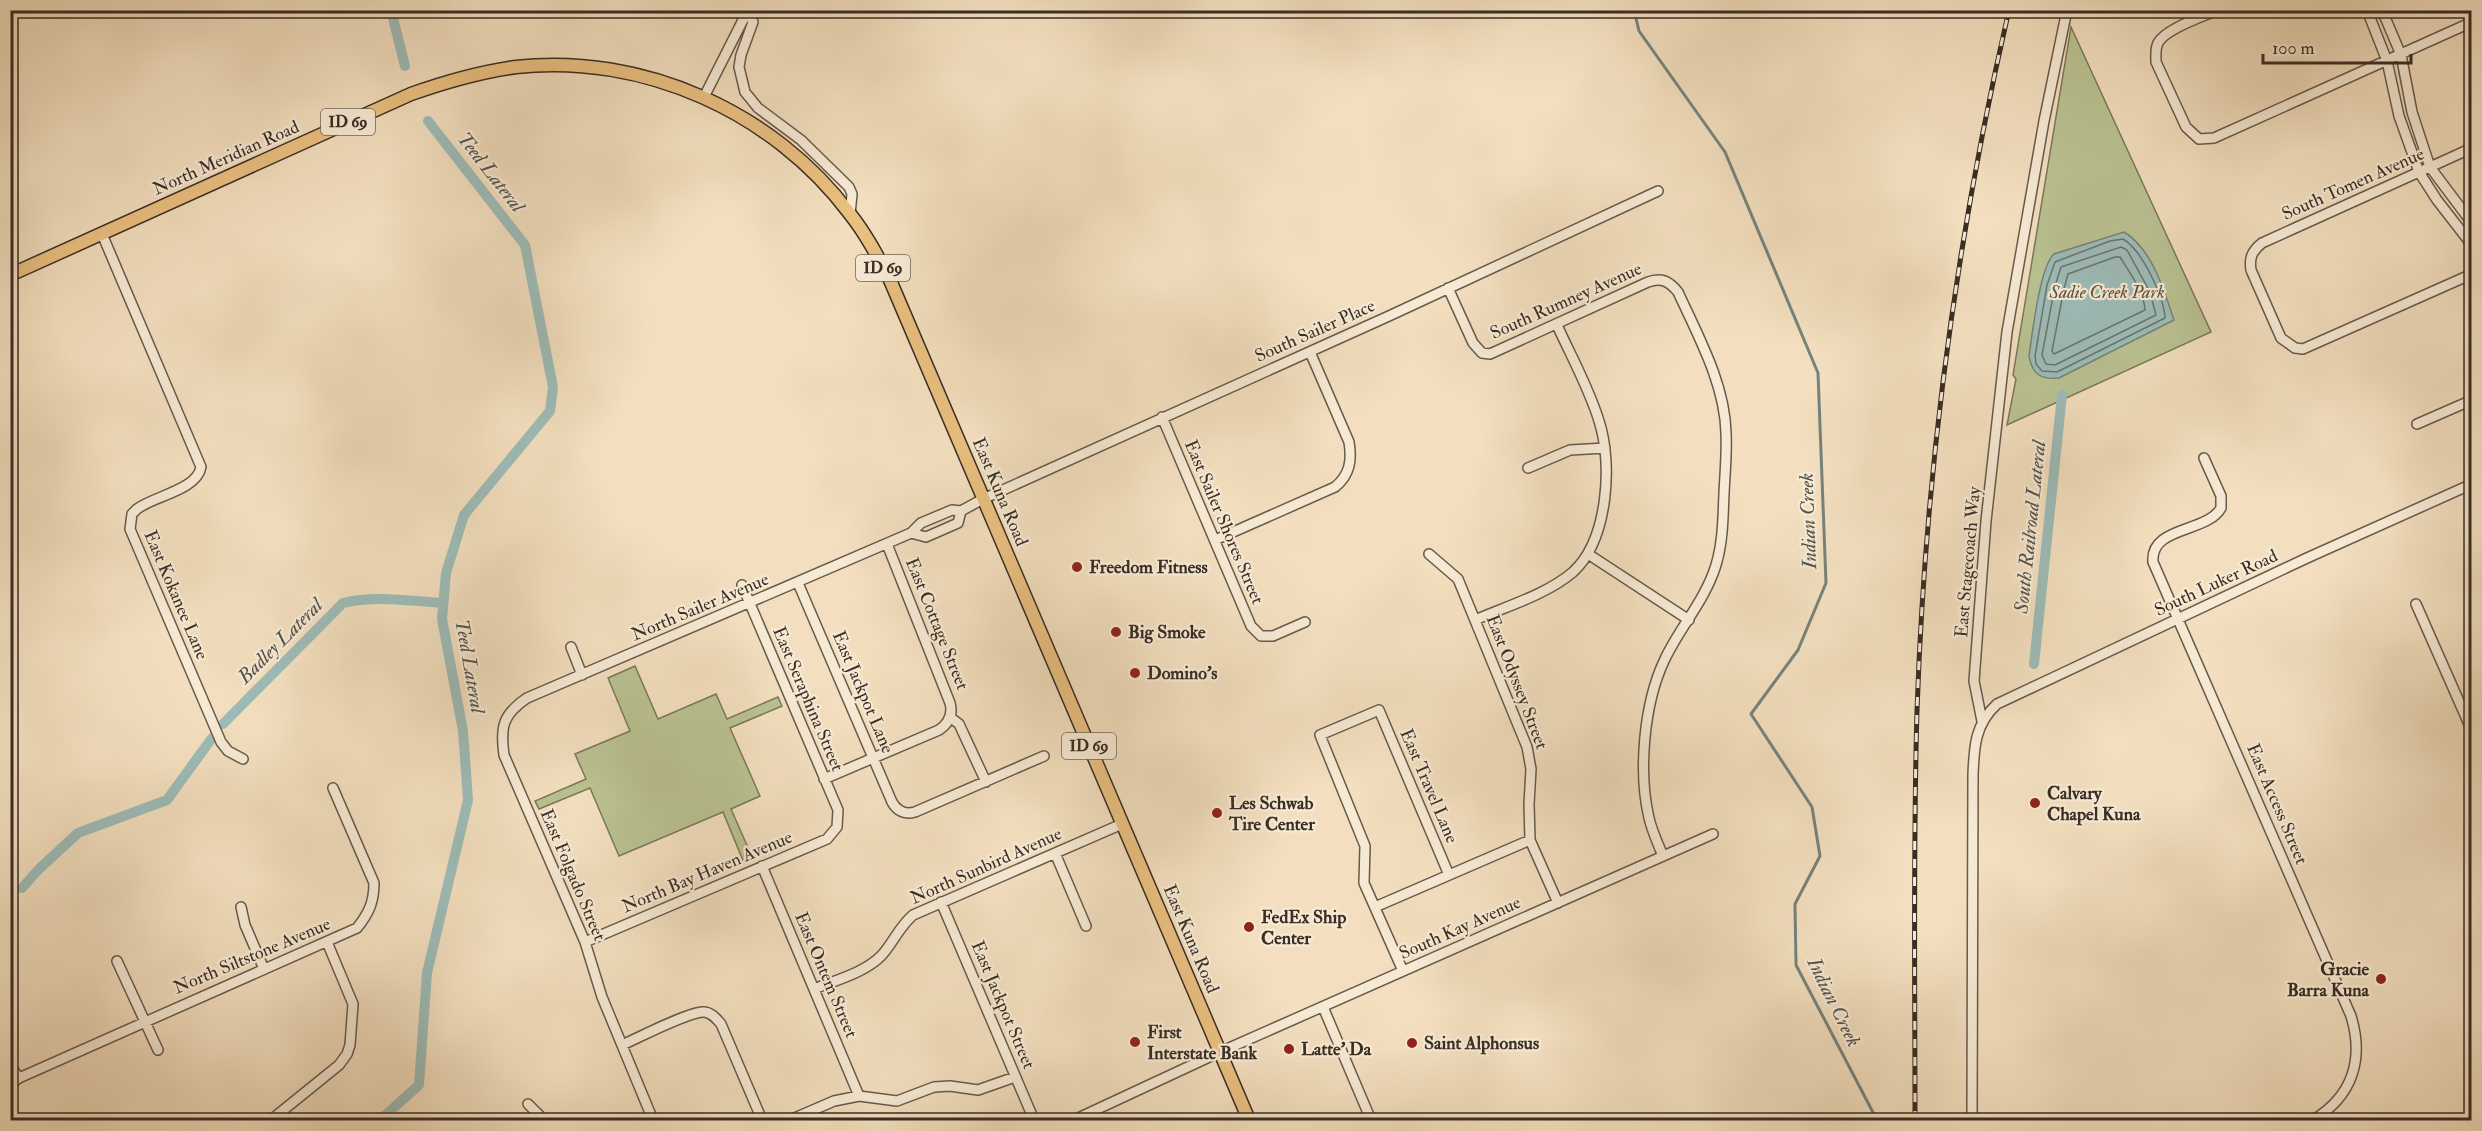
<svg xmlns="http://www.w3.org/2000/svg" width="2482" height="1131" font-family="'IM FELL Double Pica',serif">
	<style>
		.green { fill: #bac292; stroke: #7a785b; stroke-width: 1.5 }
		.water { fill: #9dbcb8; stroke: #75837d; stroke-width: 1.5 }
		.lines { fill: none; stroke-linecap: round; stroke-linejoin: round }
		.shore { stroke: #6b746e; stroke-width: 1.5 }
		.stream { stroke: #75837d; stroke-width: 3 }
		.canal { stroke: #9dbcb8; stroke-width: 10 }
		.minor-casing { stroke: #685a4b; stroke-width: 12 }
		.major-casing { stroke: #392d24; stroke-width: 15 }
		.minor { stroke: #f7ead5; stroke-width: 9 }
		.major { stroke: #eac080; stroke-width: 12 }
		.rail-casing { stroke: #392d24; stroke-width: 5 }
		.rail { stroke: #f7ead5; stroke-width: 3; stroke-dasharray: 9; stroke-linecap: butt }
		.poi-dot { fill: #8f2418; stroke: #f7ead5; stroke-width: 2 }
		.labels { text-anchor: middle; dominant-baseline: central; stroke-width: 4.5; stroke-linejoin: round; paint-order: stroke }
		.shield { fill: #f7ead5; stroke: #726659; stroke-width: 1.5 }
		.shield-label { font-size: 16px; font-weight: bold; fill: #392d24 }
		.street-label { font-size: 18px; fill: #392d24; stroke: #f7ead5 }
		.park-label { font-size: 18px; font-style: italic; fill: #595240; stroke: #f7ead5 }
		.poi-label { font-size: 18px; font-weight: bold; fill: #392d24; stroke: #f7ead5; text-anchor: start }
		.water-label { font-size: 20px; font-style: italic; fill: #525149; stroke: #f7ead5 }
	</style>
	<rect width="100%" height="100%" fill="#f3dfbf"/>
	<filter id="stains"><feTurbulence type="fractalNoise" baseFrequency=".00333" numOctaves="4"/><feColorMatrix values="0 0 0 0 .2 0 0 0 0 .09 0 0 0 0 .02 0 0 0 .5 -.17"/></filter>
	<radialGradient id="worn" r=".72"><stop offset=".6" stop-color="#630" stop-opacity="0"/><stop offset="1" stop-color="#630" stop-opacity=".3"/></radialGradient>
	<path class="green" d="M2071 27 2211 332 2007 425 2016 379 2013 375Z
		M635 666 658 719 716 694 727 719 778 697 782 706 730 728 760 796 731 809 753 859 744 863 723 812 619 856 590 788 539 809 535 801 586 779 575 754 630 731 608 678Z"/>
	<path class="water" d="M2124 232C2152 249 2164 290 2174 320L2059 378C2041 380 2032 374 2029 356 2032 335 2040 266 2054 254Z"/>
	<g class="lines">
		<path class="shore" d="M2123 239C2142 250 2164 297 2165 318L2057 372 2042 371 2036 364 2035 356 2047 285 2055 262 2110 241Z
			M2121 247 2127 250 2150 292 2156 315 2055 365 2046 364 2042 355 2055 286 2061 267Z
			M2115 257H2120C2130 273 2144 292 2145 310L2054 354 2052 351 2064 289 2068 274Z"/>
		<path class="stream" d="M1634 10 1639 31 1725 152 1818 373 1826 583 1798 650 1751 714 1812 807 1820 856 1795 904 1796 965 1877 1120"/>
		<path class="canal" d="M391 10 405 66
			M2034 664 2062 395
			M223 724 343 603C375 595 411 601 443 603
			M22 888 39 869 78 833 167 800 212 738
			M380 1120 419 1085 427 973 468 800 463 731 442 619 446 573 464 515 550 411 553 387 525 245 428 121"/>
		<g class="minor-casing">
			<path id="minor" d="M2217 10C2202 17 2165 29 2158 43 2155 49 2156 55 2156 62L2186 127 2199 139 2214 138 2472 22
				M2367 10 2387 61 2399 116 2419 172 2437 200 2472 245
				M2382 10 2401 55 2412 112 2430 167 2472 223
				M748 12 753 22 741 55 739 67 745 92 758 108 801 140 849 187 852 194 850 214
				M704 97 748 10
				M2472 148 2262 243C2252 251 2249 258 2251 270L2281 338 2295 348 2303 349 2472 274
				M102 234 201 467C197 490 154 496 137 509L132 514 130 529 221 742 228 751 243 759
				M1448 288 1473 343 1482 353 1490 354 1648 282C1661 277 1669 281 1678 292 1698 336 1725 384 1726 433 1727 453 1725 473 1724 493 1723 517 1723 542 1716 565 1705 601 1679 628 1664 661 1644 704 1638 771 1649 818 1652 831 1658 844 1663 856
				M1162 417 1251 626 1261 636H1273L1305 622
				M2417 424 2472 400
				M2204 458 2221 496V508C2207 533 2150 526 2153 562L2351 1016C2364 1059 2353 1096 2313 1120
				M1528 468 1570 450 1605 448
				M961 511 958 523 926 537 911 533 921 523 952 510 961 511 983 499 1389 316 1658 191
				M1215 540 1335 487C1350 475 1352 460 1349 442L1310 352
				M1429 554 1458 579 1527 747 1531 769 1529 804 1530 840 1558 903
				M1588 554 1689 620
				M798 583 892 802C897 811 905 815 915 812L1044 756
				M2416 604 2472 731
				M1475 620C1507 606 1546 595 1573 572 1608 540 1613 464 1599 421 1589 388 1571 356 1557 325
				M571 647 582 675
				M950 717 959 724 986 782
				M1982 721 1974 681 1986 521 2007 332 2044 121 2067 10
				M824 779 939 730C949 723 953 714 950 703L887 544
				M1055 853 1086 926
				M762 866 859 1096
				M941 902 1034 1120
				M241 907 245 925 264 969
				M1375 907 1530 840
				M585 942 827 839 837 827 838 810 742 585
				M117 961 158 1050
				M1403 971 1364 883 1365 846 1320 735 1379 710 1449 875
				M814 989C836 980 864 973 881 956 893 943 899 927 913 915L1122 824
				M1323 1007 1371 1120
				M622 1045C640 1037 684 1014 702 1012 710 1011 716 1018 721 1024L762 1120
				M10 1065 19 1078
				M10 1085 19 1078 357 928C369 913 374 902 374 883L333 788
				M528 1104 544 1120
				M271 1120 339 1065 347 1054 350 1045 353 1004 327 942
				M653 1120 602 997 585 942 504 755C500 727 503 714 527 698L911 533
				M790 1120 834 1101 859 1096 897 1101 934 1087 950 1086 978 1090 1015 1077
				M1074 1120 1220 1052 1713 834
				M1972 1120 1973 775C1974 747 1975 724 1997 704L2307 558 2472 484"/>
		</g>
		<g class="major-casing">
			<path id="major" d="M10 275 411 94C445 82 479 72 516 67 643 53 774 112 850 214 866 234 878 257 890 280L1249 1120"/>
		</g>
		<use href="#minor" class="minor"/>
		<use href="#major" class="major"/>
		<g class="rail-casing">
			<path id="rail" d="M1915 1120C1915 984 1913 847 1917 711 1925 476 1956 239 2009 10"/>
		</g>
		<use href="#rail" class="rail"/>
	</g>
	<g class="poi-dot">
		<circle cx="1077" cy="567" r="6"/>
		<circle cx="1116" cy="632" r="6"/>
		<circle cx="1135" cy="673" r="6"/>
		<circle cx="2035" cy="803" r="6"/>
		<circle cx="1217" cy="813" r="6"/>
		<circle cx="1249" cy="927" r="6"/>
		<circle cx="2381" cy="979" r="6"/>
		<circle cx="1135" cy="1042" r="6"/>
		<circle cx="1412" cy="1043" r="6"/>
		<circle cx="1289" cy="1049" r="6"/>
	</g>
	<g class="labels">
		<g class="shield">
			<rect x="321" y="109" width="54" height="26" rx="4.5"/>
			<rect x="856" y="255" width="54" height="26" rx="4.5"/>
			<rect x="1062" y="733" width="54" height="26" rx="4.5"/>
		</g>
		<g class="shield-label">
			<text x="348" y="122">ID 69</text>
			<text x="883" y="268">ID 69</text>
			<text x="1089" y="746">ID 69</text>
		</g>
		<g class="street-label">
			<text transform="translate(226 158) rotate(-24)">North Meridian Road</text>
			<text transform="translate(2353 184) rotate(-24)">South Tomen Avenue</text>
			<text transform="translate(1566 301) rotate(-24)">South Rumney Avenue</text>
			<text transform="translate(1315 331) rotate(-24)">South Sailer Place</text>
			<text transform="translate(1000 492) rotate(67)">East Kuna Road</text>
			<text transform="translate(1224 522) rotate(67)">East Sailer Shores Street</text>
			<text transform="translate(1968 562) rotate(-85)">East Stagecoach Way</text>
			<text transform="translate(2216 583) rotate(-25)">South Luker Road</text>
			<text transform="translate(176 595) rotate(67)">East Kokanee Lane</text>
			<text transform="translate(700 607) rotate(-23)">North Sailer Avenue</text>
			<text transform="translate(937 624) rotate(68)">East Cottage Street</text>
			<text transform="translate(1517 682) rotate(69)">East Odyssey Street</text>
			<text transform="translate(863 692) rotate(67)">East Jackpot Lane</text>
			<text transform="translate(808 699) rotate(67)">East Seraphina Street</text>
			<text transform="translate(1429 786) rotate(67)">East Travel Lane</text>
			<text transform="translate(2277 804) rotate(67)">East Access Street</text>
			<text transform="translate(986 866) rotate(-24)">North Sunbird Avenue</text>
			<text transform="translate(707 872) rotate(-23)">North Bay Haven Avenue</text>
			<text transform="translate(573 875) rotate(67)">East Folgado Street</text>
			<text transform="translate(1460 928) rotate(-24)">South Kay Avenue</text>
			<text transform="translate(1191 939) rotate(67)">East Kuna Road</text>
			<text transform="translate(252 956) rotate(-23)">North Siltstone Avenue</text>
			<text transform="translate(826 975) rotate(67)">East Ontem Street</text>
			<text transform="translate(1003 1005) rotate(67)">East Jackpot Street</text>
		</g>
		<g class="park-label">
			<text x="2107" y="292">Sadie Creek Park</text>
		</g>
		<g class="poi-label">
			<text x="1089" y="567">Freedom Fitness</text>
			<text x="1128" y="632">Big Smoke</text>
			<text x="1147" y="673">Domino's</text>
			<text x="2047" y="793">Calvary<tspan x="2047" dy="21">Chapel Kuna</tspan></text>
			<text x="1229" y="803">Les Schwab<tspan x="1229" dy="21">Tire Center</tspan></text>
			<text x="1261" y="917">FedEx Ship<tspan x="1261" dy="21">Center</tspan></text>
			<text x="2369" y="969" text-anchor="end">Gracie<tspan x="2369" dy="21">Barra Kuna</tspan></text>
			<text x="1147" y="1032">First<tspan x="1147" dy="21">Interstate Bank</tspan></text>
			<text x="1424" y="1043">Saint Alphonsus</text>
			<text x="1301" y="1049">Latte' Da</text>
		</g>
		<g class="water-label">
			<text transform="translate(491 172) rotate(52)">Teed Lateral</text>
			<text transform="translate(1808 521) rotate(-92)">Indian Creek</text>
			<text transform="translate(2030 527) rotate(-84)">South Railroad Lateral</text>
			<text transform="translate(280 641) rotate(-45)">Badley Lateral</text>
			<text transform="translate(470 666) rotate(80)">Teed Lateral</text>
			<text transform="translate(1834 1002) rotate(64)">Indian Creek</text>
		</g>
	</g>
	<rect width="2482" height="1131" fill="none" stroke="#f3dfbf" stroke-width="36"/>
	<rect x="12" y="12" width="2458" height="1107" fill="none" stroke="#392d24" stroke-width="3"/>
	<rect x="18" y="18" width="2446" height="1095" fill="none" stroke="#392d24" stroke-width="1.5"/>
	<path d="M2263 54v9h148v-9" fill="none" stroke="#392d24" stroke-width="3"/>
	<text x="2272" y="54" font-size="18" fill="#392d24" stroke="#f7ead5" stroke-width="4.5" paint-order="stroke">100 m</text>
	<rect width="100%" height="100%" filter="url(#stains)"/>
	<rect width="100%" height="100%" fill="url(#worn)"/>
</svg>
